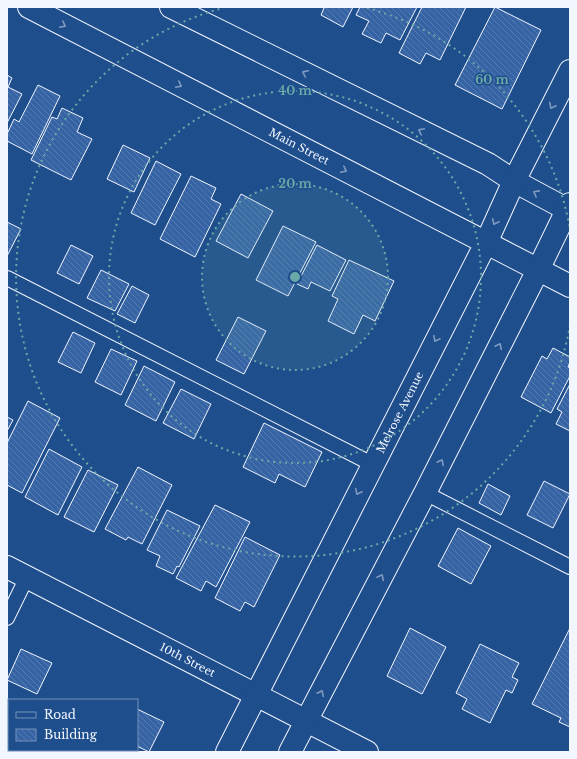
<svg xmlns="http://www.w3.org/2000/svg" width="577" height="759" font-family="'Libre Baskerville',serif">
	<style>
		.building { fill: url(#building-back-hatch); stroke: #f2f6ff }
		.lines { fill: none; stroke-linecap: round; stroke-linejoin: round }
		.lane-casing { stroke: #f2f6ff; stroke-width: 16 }
		.street-casing { stroke: #f2f6ff; stroke-width: 24 }
		.lane { stroke: #1f4e8c; stroke-width: 14 }
		.street { stroke: #1f4e8c; stroke-width: 22 }
		.oneway { stroke: #7e9ac0 }
		.ring { fill: none; stroke: #6aa9a8; stroke-width: 2; stroke-dasharray: 2 4 }
		.labels { text-anchor: middle; dominant-baseline: central; stroke-width: 3; stroke-linejoin: round; paint-order: stroke }
		.street-label { font-size: 11px; fill: #f2f6ff; stroke: #1f4e8c }
		.centre { fill: #6aa9a8; stroke: #1f4e8c; stroke-width: 2 }
		.ring-label { font-size: 12px; text-anchor: middle; font-weight: bold; fill: #6aa9a8; stroke: #1f4e8c; stroke-width: 3; stroke-linejoin: round; paint-order: stroke }
	</style>
	<defs>
		<pattern id="building-back-hatch" width="6" height="6" patternUnits="userSpaceOnUse"><rect width="6" height="6" fill="#3563a3"/><path d="M-1 5l2 2M0 0l6 6M5-1l2 2" fill="none" stroke="#537ab1"/></pattern>
	</defs>
	<rect width="100%" height="100%" fill="#1f4e8c"/>
	<path class="building" d="M321 7H353L343 27 321 15 324 8Z
		M360 7H417L400 40 386 33 381 43 362 34 369 21 356 15Z
		M422 7H466L440 60 426 53 420 64 399 53Z
		M495 7 541 30 502 109 455 85Z
		M7 75 12 78 8 87 22 94 7 123Z
		M38 85 60 96 32 154 7 141V134L14 119 19 122Z
		M62 108 83 118 77 132 92 139 71 180 31 160 52 117 57 119Z
		M123 145 150 158 134 192 107 179Z
		M156 161 181 174 155 225 131 213Z
		M191 176 216 188 211 199 221 204 195 257 160 239Z
		M241 194 273 211 248 258 216 241Z
		M7 222 21 229 7 256Z
		M283 226 316 242 288 296 256 280Z
		M71 245 93 256 79 284 57 273Z
		M317 245 346 260 330 291 311 282 308 289 297 284Z
		M349 260 394 281 375 321 363 315 354 334 328 321 338 299 332 296Z
		M101 270 129 284 115 311 87 298Z
		M132 286 149 295 135 323 117 314Z
		M238 317 266 331 244 374 216 360Z
		M73 332 95 343 81 373 58 362Z
		M553 348 570 357V362L568 367 570 368V376L551 413 521 397 542 356 547 359Z
		M111 349 137 361 121 395 95 382Z
		M144 366 175 382 156 421 125 405Z
		M570 384V431L556 424 562 412 557 409Z
		M181 389 211 404 194 439 163 423Z
		M28 401 60 418 22 493 7 485V443Z
		M7 417 13 420 7 431Z
		M264 423 322 452 305 487 279 474 275 483 243 467Z
		M49 449 82 467 58 515 25 497Z
		M138 467 172 485 142 544 128 537 126 540 105 529Z
		M88 470 118 485 94 532 64 517Z
		M544 481 570 494 553 528 527 515Z
		M488 484 510 496 501 515 479 503Z
		M215 505 250 522 216 587 206 581 201 591 176 578Z
		M167 510 200 526 179 567 177 566 173 574 156 566 160 556 147 550Z
		M458 528 491 546 471 584 438 566Z
		M245 537 280 555 254 607 245 602 240 611 215 598Z
		M410 628 446 647 422 694 387 676Z
		M570 628V727L559 722 561 718 532 704Z
		M480 644 519 663 512 677 518 680 512 693 506 690 490 723 462 709 467 699 456 693Z
		M21 649 52 663 37 694 7 680Z
		M137 709 164 722 149 752 137 746Z"/>
	<g class="lines">
		<g class="lane-casing">
			<path id="lane" d="M7 278 372 464
				M425 493 570 567
				M7 618 27 577"/>
		</g>
		<g class="street-casing">
			<g id="street">
				<path id="s1" d="M29 7 570 286"/>
				<path d="M171 7 488 164 514 181 570 211"/>
				<path id="s2" d="M7 567 367 752"/>
				<path id="s3" d="M227 752 486 243 514 181 570 71"/>
				<path d="M290 752 425 493 538 270 570 204"/>
			</g>
		</g>
		<use href="#lane" class="lane"/>
		<use href="#street" class="street"/>
	</g>
	<defs><path id="oneway-chevron" d="M-2-3.5L2.5 0L-2 3.5" fill="none" stroke-width="1.6" stroke-linecap="round" stroke-linejoin="round"/></defs>
	<g class="oneway">
		<use href="#oneway-chevron" transform="translate(63 25) rotate(27)"/>
		<use href="#oneway-chevron" transform="translate(305 73) rotate(-154)"/>
		<use href="#oneway-chevron" transform="translate(179 85) rotate(27)"/>
		<use href="#oneway-chevron" transform="translate(552 106) rotate(117)"/>
		<use href="#oneway-chevron" transform="translate(421 131) rotate(-154)"/>
		<use href="#oneway-chevron" transform="translate(344 170) rotate(27)"/>
		<use href="#oneway-chevron" transform="translate(536 193) rotate(-152)"/>
		<use href="#oneway-chevron" transform="translate(495 222) rotate(115)"/>
		<use href="#oneway-chevron" transform="translate(436 339) rotate(117)"/>
		<use href="#oneway-chevron" transform="translate(499 346) rotate(-63)"/>
		<use href="#oneway-chevron" transform="translate(441 462) rotate(-63)"/>
		<use href="#oneway-chevron" transform="translate(358 492) rotate(117)"/>
		<use href="#oneway-chevron" transform="translate(381 577) rotate(-63)"/>
		<use href="#oneway-chevron" transform="translate(321 693) rotate(-63)"/>
	</g>
	<circle cx="295" cy="277" r="93" fill="#6aa9a8" fill-opacity=".12"/>
	<g class="ring">
		<circle cx="295" cy="277" r="93"/>
		<circle cx="295" cy="277" r="186"/>
		<path d="M570 325A279 279 0 1 1 223 8M367 8A279 279 0 0 1 570 229"/>
	</g>
	<g class="labels">
		<g class="street-label">
			<text stroke="none"><textPath href="#s1" startOffset="304">Main Street</textPath></text>
			<text stroke="none"><textPath href="#s3" startOffset="381">Melrose Avenue</textPath></text>
			<text stroke="none"><textPath href="#s2" startOffset="203">10th Street</textPath></text>
		</g>
	</g>
	<circle cx="295" cy="277" r="6" class="centre"/>
	<g class="ring-label">
		<text x="492" y="84">60 m</text>
		<text x="295" y="95">40 m</text>
		<text x="295" y="188">20 m</text>
	</g>
	<rect width="577" height="759" fill="none" stroke="#f2f6ff" stroke-width="16"/>
	<rect x="8" y="699" width="130" height="52" fill="#1f4e8c" stroke="#7391ba"/>
	<rect x="16" y="712" width="20" height="6" fill="#1f4e8c" stroke="#7391ba"/>
	<text x="44" y="719" font-size="12" fill="#f2f6ff">Road</text>
	<rect x="16" y="729" width="20" height="12" fill="url(#building-back-hatch)" stroke="#7391ba"/>
	<text x="44" y="739" font-size="12" fill="#f2f6ff">Building</text>
</svg>
